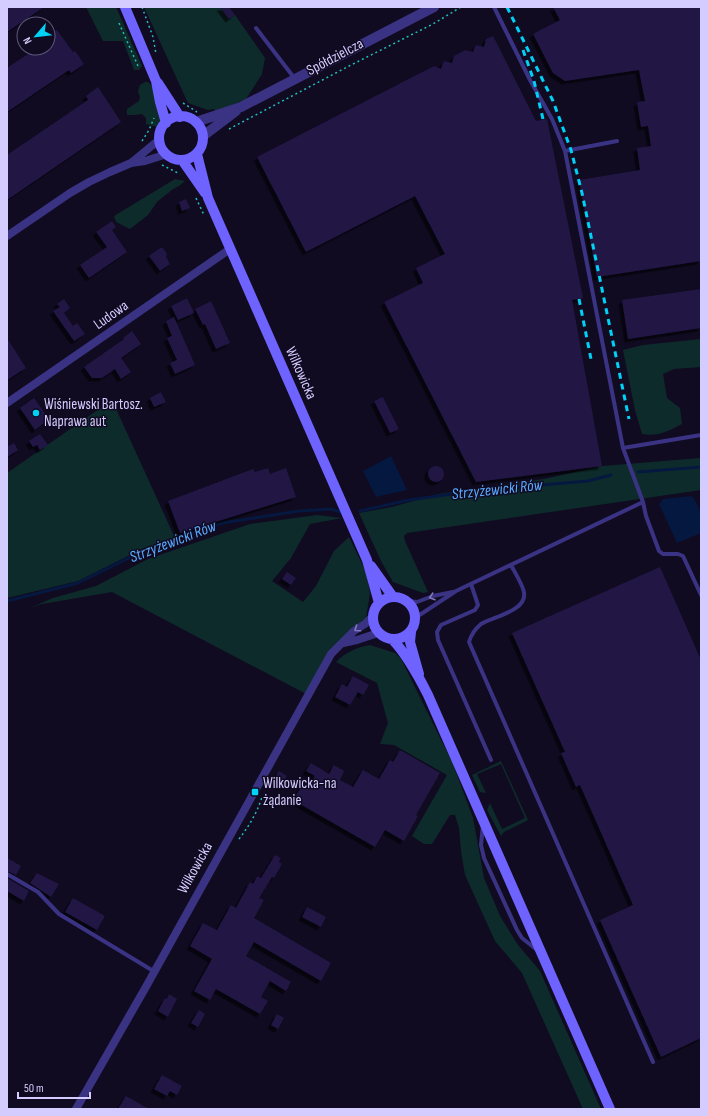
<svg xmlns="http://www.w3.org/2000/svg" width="708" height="1116" font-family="'Sofia Sans Condensed',sans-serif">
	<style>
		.green { fill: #0e2b2c }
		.water { fill: #051840 }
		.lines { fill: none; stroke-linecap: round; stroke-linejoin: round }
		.stream { stroke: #051840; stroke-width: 3 }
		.building { fill: #221644; filter: url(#shadow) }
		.path { stroke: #24bbb9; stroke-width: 1.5; stroke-dasharray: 2 3; stroke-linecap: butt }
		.service { stroke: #3a3384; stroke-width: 4 }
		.minor { stroke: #3a3384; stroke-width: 8 }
		.tertiary { stroke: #3a3384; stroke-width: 10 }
		.secondary { stroke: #6f63ff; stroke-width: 10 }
		.rail { stroke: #00d1f7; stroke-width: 3; stroke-dasharray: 6 5; stroke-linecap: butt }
		.oneway { stroke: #7f78bb }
		.poi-dot { fill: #00d1f7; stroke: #100b21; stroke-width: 1.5 }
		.labels { text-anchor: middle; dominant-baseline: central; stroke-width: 3; stroke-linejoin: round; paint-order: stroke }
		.street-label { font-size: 15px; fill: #d4ccff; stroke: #100b21 }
		.poi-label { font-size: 15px; fill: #d4ccff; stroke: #100b21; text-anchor: start }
		.water-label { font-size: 16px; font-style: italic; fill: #5aaaff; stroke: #100b21 }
	</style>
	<defs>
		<filter id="shadow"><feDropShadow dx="-3.5" dy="3.5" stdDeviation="0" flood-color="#0009"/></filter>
	</defs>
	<rect width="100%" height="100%" fill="#100b21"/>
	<path class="green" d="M86 7H116L142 66 139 70H134L123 41H103Z
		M144 7H220L229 19 235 15 265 58 262 74 246 99 216 112 214 109 208 110 188 103Z
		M145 82H148C157 89 166 116 162 127H157L146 124V118L142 114 134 115H127V109L139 101 140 97 138 91 140 85Z
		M175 179 185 181 179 186 173 189 157 202 148 215 130 229 116 222 114 216Z
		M701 339V367L674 369 663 374 667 398 680 408 682 424C669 431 657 437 642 434L635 410 623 350 643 345Z
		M112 400 175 538 136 552 78 581 7 598V473Z
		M701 458V490L407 533 404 536 405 541 428 592 423 593 393 582 382 563 359 513 392 507 438 494 544 479 602 466Z
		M317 515 342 518 310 524 291 558 272 581 303 602 316 586 334 551 349 537 366 572 370 593 365 624 343 643 308 695 112 592 42 604 30 608 53 598 96 586 148 559 250 524Z
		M370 645 395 653 401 659 453 764 473 818 484 878 500 916 518 945 540 971 601 1109H583L522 973 495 941 465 875 461 851 459 828 455 815H450L432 844H424L412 836 447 775 394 745 380 744 388 723 377 683 336 662C345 653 356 647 370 645Z
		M501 761 528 820 504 832 501 836 487 810 490 803 502 829 525 818 501 764 477 774 486 793 480 792 472 775Z"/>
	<path class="water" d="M391 456 407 490 376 497 363 471Z
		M692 496C703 511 701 516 701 533L677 543 659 504 663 499Z"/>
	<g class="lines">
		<path class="stream" d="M638 472 701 467
			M360 511 409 500 473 491 588 481 611 475
			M7 601 78 583 137 554 222 523 299 511 331 509 344 513"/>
	</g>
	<path class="building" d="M7 7H44L7 32Z
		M220 7H229L235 15 229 19Z
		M553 7H701V261L597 277 579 180 640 170 637 148 651 146 648 126 641 127 637 102 645 101 639 70 565 81 553 73 533 34 560 20Z
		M57 30 73 52 75 51 84 64 71 73 69 70 7 112V68L37 48H48V36Z
		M493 36 536 121 547 119 583 298 572 300 602 466 476 482 384 302 423 283 416 268 445 254 415 196 306 252 257 157 434 66 441 69 444 61 452 63 454 56 465 50 473 52 476 45 484 47 486 39Z
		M98 87 121 122 7 200V155L88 100 86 96Z
		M186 199 190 208 182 211 179 202Z
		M112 221 116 227 112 230 127 252 89 278 80 265 107 247 96 232Z
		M160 248H163L167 254 166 257 170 264 160 271 149 256Z
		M701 289V328L628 339 622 300Z
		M187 298 194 313 178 320 171 306Z
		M64 299 70 308 64 313 73 326 77 323 85 334 74 341 53 311 60 307 57 304Z
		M211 301 230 343 216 349 205 324 203 325 195 309Z
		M174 317 195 365 175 374 170 363 177 360 167 338 172 336 166 321Z
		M132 331 141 344 121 358 131 372 121 379 115 369 102 378H92L84 367 124 339 123 338Z
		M7 338 26 368 7 380Z
		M161 392 166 402 154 407 150 398Z
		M383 397 399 429 390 433 374 401Z
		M34 398 49 419 35 430 20 408Z
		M40 434 48 445 40 450 37 445 33 447 29 441Z
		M14 443 18 450 7 457V447Z
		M428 474a8 8 0 1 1 16 0a8 8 0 1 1-16 0Z
		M268 468 270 474 286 468 296 497 180 533 168 501 253 469 255 472Z
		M660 567 701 660V1038L661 1057 600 920 633 905 580 785 576 787 561 753 565 752 512 633Z
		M287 572 296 578 291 585 282 579Z
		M353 676 369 685 363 695 358 692 350 705 335 697 342 684 347 687Z
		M400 750 440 773 416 815 418 816 404 841 385 830 375 847 293 800 302 786 307 789 315 776 306 771 311 763 329 774 334 765 344 771 340 780 353 787 363 770 379 779 390 760 393 762Z
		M279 771 287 776 281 787 273 782Z
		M275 855 281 858 279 862 282 864 274 878 272 877 259 898 264 900 254 918 331 963 321 981 254 942 246 956 291 982 286 991 270 981 261 997 268 1001 260 1014 216 989 210 1000 194 991 212 959 190 946 203 923 217 930 231 905 236 908 250 882 253 884 257 876 261 878Z
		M7 858 21 866 16 875 7 871Z
		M37 873 59 884 51 897 30 883Z
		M7 878 29 891 24 901 7 891Z
		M73 898 105 916 97 930 65 912Z
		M307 907 326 917 321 927 302 917Z
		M169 994 177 999 168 1017 158 1011 165 998 167 999Z
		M199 1010 205 1014 198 1027 191 1023Z
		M277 1014 284 1018 278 1029 271 1025Z
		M162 1075 182 1086 177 1095 170 1091 167 1096 154 1089Z
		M126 1096 149 1109H118Z"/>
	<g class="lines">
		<path class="path" d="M142 7 153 37 156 54
			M119 23 138 66
			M183 103 197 112
			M229 129 351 65 433 24 461 7
			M142 141 149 130 154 118
			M162 165 180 174
			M196 198 204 215
			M239 839C249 826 257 813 262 797"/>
		<path class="service" d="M494 7 530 80 552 119 565 151 623 448 701 435
			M256 28 295 79
			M565 151 617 141
			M623 448 643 502
			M511 565C514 571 524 587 524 593 527 611 492 617 481 624 475 629 471 635 469 642L653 1062
			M471 584 478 605 475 610 441 625 437 632 438 640 491 760
			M407 601 417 602 433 596 453 592
			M415 618 456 591 643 502 646 516 659 551 663 554H678L683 556 701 595
			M483 825 481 845 484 858 517 930 522 938 537 950
			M7 874 38 892 59 914 155 972"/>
		<path class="minor" d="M131 163 160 139
			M7 236 70 193 89 182 110 172 131 163 145 161 167 154
			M7 403 230 249
			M343 643 357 640 378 633
			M76 1109 147 985 331 654 354 631 365 624 372 617"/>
		<path class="tertiary" d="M196 122 241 107 434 7
			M203 136 236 111"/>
		<path class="secondary" d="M125 7 156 81 160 102 166 123
			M158 83 180 117
			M159 138a22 22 0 1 1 44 0a22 22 0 1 1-44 0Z
			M197 154 208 198 367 560 379 603
			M182 160 205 193
			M371 566 393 597
			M373 618a21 21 0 1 1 42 0a21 21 0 1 1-42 0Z
			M411 632 410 642 419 674
			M393 640C406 654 419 677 428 695L610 1109"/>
		<path class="rail" d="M507 7 553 101 571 150 582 193 629 419
			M523 50 534 81 543 119
			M579 299 591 359"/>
	</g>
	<defs><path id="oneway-chevron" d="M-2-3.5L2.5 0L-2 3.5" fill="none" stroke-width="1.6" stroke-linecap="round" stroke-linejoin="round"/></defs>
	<g class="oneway">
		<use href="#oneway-chevron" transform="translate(432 597) rotate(162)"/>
		<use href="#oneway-chevron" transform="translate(357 629) rotate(145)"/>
	</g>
	<g class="poi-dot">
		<circle cx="36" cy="413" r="4"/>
		<rect x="251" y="788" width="8" height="8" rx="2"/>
	</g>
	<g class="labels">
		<g class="street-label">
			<text transform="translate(335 57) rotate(-28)">Spółdzielcza</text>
			<text transform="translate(111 315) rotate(-35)">Ludowa</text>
			<text transform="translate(301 373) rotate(66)">Wilkowicka</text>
			<text transform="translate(195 868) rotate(-61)">Wilkowicka</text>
		</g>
		<g class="poi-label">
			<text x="44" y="404">Wiśniewski Bartosz.<tspan x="44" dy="17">Naprawa aut</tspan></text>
			<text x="263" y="783">Wilkowicka-na<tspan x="263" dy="17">żądanie</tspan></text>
		</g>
		<g class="water-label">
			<text transform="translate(497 490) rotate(-6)">Strzyżewicki Rów</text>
			<text transform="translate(173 542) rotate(-21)">Strzyżewicki Rów</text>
		</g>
	</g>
	<rect width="708" height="1116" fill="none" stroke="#d4ccff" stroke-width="16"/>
	<g transform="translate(36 36) rotate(242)"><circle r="19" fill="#100b21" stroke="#5e587a"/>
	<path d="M0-3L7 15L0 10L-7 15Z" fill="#00d1f7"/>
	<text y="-6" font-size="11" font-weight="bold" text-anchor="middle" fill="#d4ccff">N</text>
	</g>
	<path d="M18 1092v6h72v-6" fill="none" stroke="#d4ccff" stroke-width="2"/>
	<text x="24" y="1092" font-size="12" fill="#d4ccff" stroke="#100b21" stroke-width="3" paint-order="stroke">50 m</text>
</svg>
